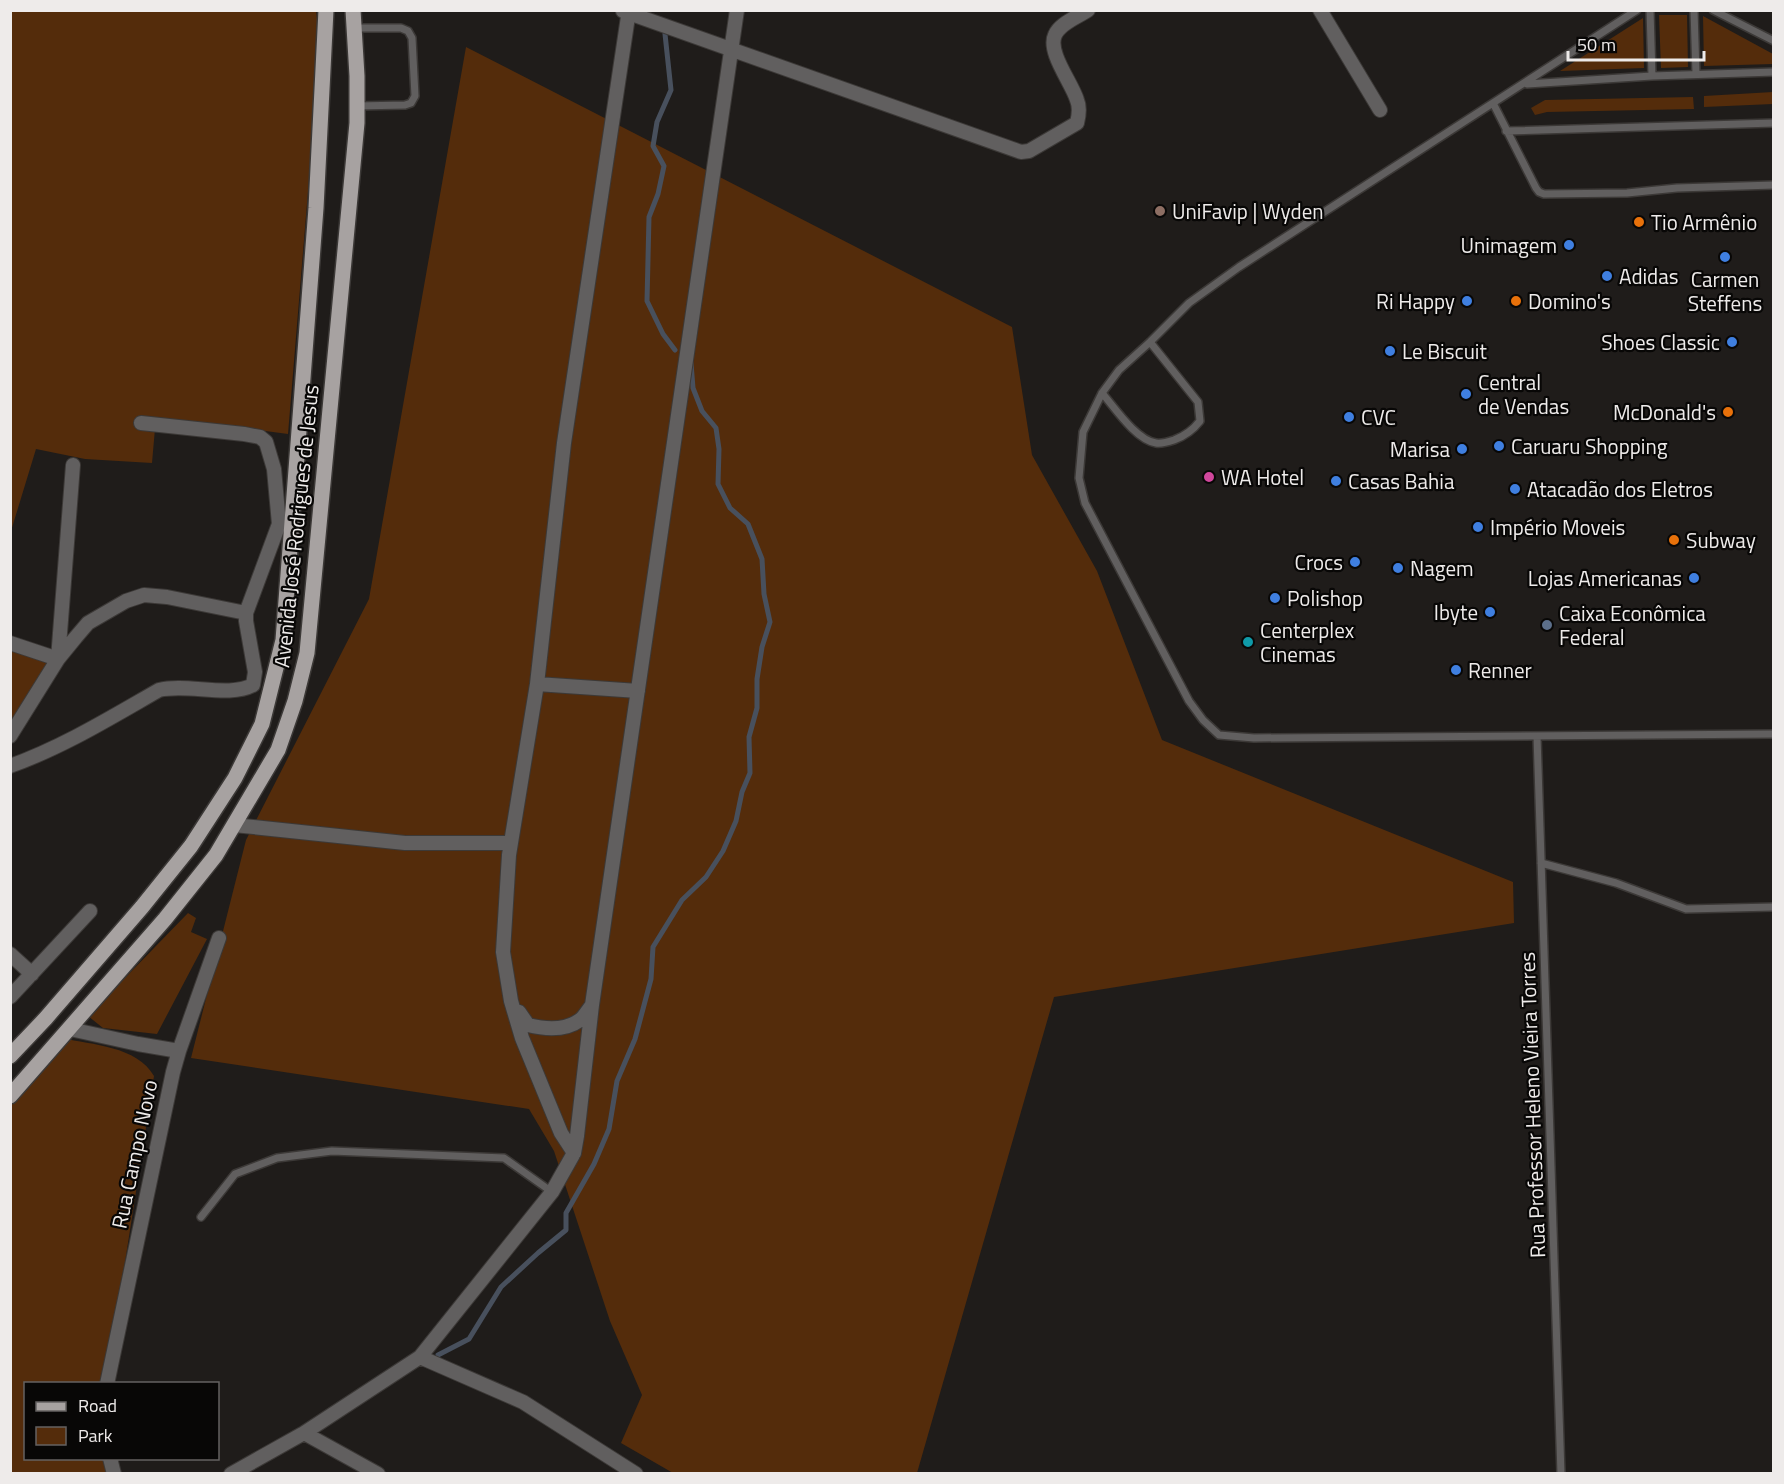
<svg xmlns="http://www.w3.org/2000/svg" width="1784" height="1484" font-family="'Titillium Web',sans-serif">
	<style>
		.green { fill: #542c0b }
		.lines { fill: none; stroke-linecap: round; stroke-linejoin: round }
		.stream { stroke: #48505d; stroke-width: 5 }
		.service-casing { stroke: #3c3937; stroke-width: 10 }
		.minor-casing { stroke: #3c3937; stroke-width: 16 }
		.primary-casing { stroke: #3c3937; stroke-width: 18 }
		.service { stroke: #615f5f; stroke-width: 7 }
		.minor { stroke: #615f5f; stroke-width: 14 }
		.primary { stroke: #a7a2a1; stroke-width: 15 }
		.education-dot { fill: #8d6e63; stroke: #080706; stroke-width: 2 }
		.food-dot { fill: #e8710a; stroke: #080706; stroke-width: 2 }
		.shop-dot { fill: #3f7fe0; stroke: #080706; stroke-width: 2 }
		.hotel-dot { fill: #d1479c; stroke: #080706; stroke-width: 2 }
		.service-dot { fill: #5c6f8a; stroke: #080706; stroke-width: 2 }
		.culture-dot { fill: #0f9aa8; stroke: #080706; stroke-width: 2 }
		.labels { text-anchor: middle; dominant-baseline: central; stroke-width: 4.5; stroke-linejoin: round; paint-order: stroke }
		.poi-label { font-size: 21px; fill: #eeebea; stroke: #080706; text-anchor: start }
		.street-label { font-size: 21px; fill: #eeebea; stroke: #080706 }
	</style>
	<rect width="100%" height="100%" fill="#1f1c1a"/>
	<path class="green" d="M11 11H316L318 27 312 143 288 434 156 417 152 463 85 459 36 449 11 531Z
		M1659 15H1687L1688 67 1661 68Z
		M1703 16 1773 54V64L1704 66Z
		M1643 18 1644 68 1560 71Z
		M466 47 1012 327 1032 455 1097 571 1162 740 1513 882 1514 923 1054 997 917 1473H673L621 1443 642 1395 610 1321 554 1151 529 1109 191 1058 246 840 369 599Z
		M1773 92V104L1704 107V96Z
		M1693 97 1694 109 1547 112 1535 115 1531 108 1545 100Z
		M11 647 49 661 11 725Z
		M188 913 196 918 191 932 207 939 157 1034 103 1028 88 1016Z
		M62 1038C92 1045 137 1046 154 1076L125 1262 101 1383 26 1384V1458L107 1459 110 1473 11 1474V1096Z"/>
	<g class="lines">
		<path class="stream" d="M665 34 671 90 657 122 653 146 664 166 658 194 649 217 647 301 663 334 675 350
			M438 1355 469 1339 501 1287 538 1253 566 1230V1213L594 1164 609 1129 617 1081 635 1039 651 979 653 947 682 900 706 877 723 851 736 821 742 792 750 773 749 737 757 708V679L762 647 770 622 764 594 762 559 748 524 730 508 718 484 719 449 716 428 702 411 693 388 691 363"/>
		<g class="service-casing">
			<path id="service" d="M1637 10 1239 267 1189 303 1150 342 1119 370 1102 393 1083 432 1079 478 1085 503 1189 701 1203 720 1219 735 1254 738 1774 734
				M1650 10 1652 76
				M1694 10 1696 74
				M1713 10 1774 41
				M355 28H401L408 31 412 38 415 96 411 103 405 105 357 106
				M1527 84 1652 76 1774 72
				M1493 103 1536 188 1539 192 1544 194 1627 193 1677 188 1774 185
				M1506 131 1774 123
				M1102 393C1115 408 1136 440 1156 443 1162 444 1168 442 1174 440 1185 436 1193 430 1200 421L1198 402 1150 342
				M1537 736 1561 1474
				M1541 863 1616 883 1686 909 1774 907
				M201 1217 235 1174 277 1158 332 1151 504 1158 552 1192"/>
		</g>
		<g class="minor-casing">
			<path id="minor" d="M1320 10 1380 110
				M623 11 1021 152 1029 151 1077 123C1079 115 1080 107 1077 100 1072 83 1047 52 1055 35 1060 23 1078 17 1088 10
				M10 643 58 659 73 465
				M537 684 638 691
				M10 736 58 659 76 637 88 623 126 601 144 595 167 597 246 613
				M10 766C63 747 110 718 159 690 187 683 229 698 253 685L255 672 246 621V613L279 524 274 469 266 442 260 437 244 434 141 423
				M234 825 405 843H511
				M10 954 32 974
				M10 997 90 911
				M519 1012 528 1025C544 1029 565 1031 580 1020 584 1017 588 1010 592 1005
				M70 1029 138 1044 179 1051
				M574 1153 577 1136 592 1005 737 10
				M420 1357 523 1402 636 1474
				M107 1384 173 1072 179 1051 219 938
				M304 1433 378 1474
				M110 1458 114 1474
				M231 1474 304 1433 420 1357 552 1192 574 1153 561 1133 522 1038 511 1001 503 952 509 855 537 684 564 443 629 10"/>
		</g>
		<g class="primary-casing">
			<path id="primary" d="M10 1056 46 1018 142 907 191 846 235 778 262 724 283 640 316 208 326 10
				M10 1096 165 919 216 855 278 750 295 701 307 653 357 123V76L353 10"/>
		</g>
		<use href="#service" class="service"/>
		<use href="#minor" class="minor"/>
		<use href="#primary" class="primary"/>
	</g>
	<circle class="education-dot" cx="1160" cy="211" r="6"/>
	<g class="food-dot">
		<circle cx="1639" cy="222" r="6"/>
		<circle cx="1516" cy="301" r="6"/>
		<circle cx="1728" cy="412" r="6"/>
		<circle cx="1674" cy="540" r="6"/>
	</g>
	<g class="shop-dot">
		<circle cx="1569" cy="245" r="6"/>
		<circle cx="1725" cy="257" r="6"/>
		<circle cx="1607" cy="276" r="6"/>
		<circle cx="1467" cy="301" r="6"/>
		<circle cx="1732" cy="342" r="6"/>
		<circle cx="1390" cy="351" r="6"/>
		<circle cx="1466" cy="394" r="6"/>
		<circle cx="1349" cy="417" r="6"/>
		<circle cx="1499" cy="446" r="6"/>
		<circle cx="1462" cy="449" r="6"/>
		<circle cx="1336" cy="481" r="6"/>
		<circle cx="1515" cy="489" r="6"/>
		<circle cx="1478" cy="527" r="6"/>
		<circle cx="1355" cy="562" r="6"/>
		<circle cx="1398" cy="568" r="6"/>
		<circle cx="1694" cy="578" r="6"/>
		<circle cx="1275" cy="598" r="6"/>
		<circle cx="1490" cy="612" r="6"/>
		<circle cx="1456" cy="670" r="6"/>
	</g>
	<circle class="hotel-dot" cx="1209" cy="477" r="6"/>
	<circle class="service-dot" cx="1547" cy="625" r="6"/>
	<circle class="culture-dot" cx="1248" cy="642" r="6"/>
	<g class="labels">
		<g class="poi-label">
			<text x="1172" y="211">UniFavip | Wyden</text>
			<text x="1651" y="222">Tio Armênio</text>
			<text x="1557" y="245" text-anchor="end">Unimagem</text>
			<text x="1619" y="276">Adidas</text>
			<text x="1725" y="279" text-anchor="middle">Carmen<tspan x="1725" dy="24">Steffens</tspan></text>
			<text x="1455" y="301" text-anchor="end">Ri Happy</text>
			<text x="1528" y="301">Domino's</text>
			<text x="1720" y="342" text-anchor="end">Shoes Classic</text>
			<text x="1402" y="351">Le Biscuit</text>
			<text x="1478" y="382">Central<tspan x="1478" dy="24">de Vendas</tspan></text>
			<text x="1716" y="412" text-anchor="end">McDonald's</text>
			<text x="1361" y="417">CVC</text>
			<text x="1511" y="446">Caruaru Shopping</text>
			<text x="1450" y="449" text-anchor="end">Marisa</text>
			<text x="1221" y="477">WA Hotel</text>
			<text x="1348" y="481">Casas Bahia</text>
			<text x="1527" y="489">Atacadão dos Eletros</text>
			<text x="1490" y="527">Império Moveis</text>
			<text x="1686" y="540">Subway</text>
			<text x="1343" y="562" text-anchor="end">Crocs</text>
			<text x="1410" y="568">Nagem</text>
			<text x="1682" y="578" text-anchor="end">Lojas Americanas</text>
			<text x="1287" y="598">Polishop</text>
			<text x="1478" y="612" text-anchor="end">Ibyte</text>
			<text x="1559" y="613">Caixa Econômica<tspan x="1559" dy="24">Federal</tspan></text>
			<text x="1260" y="630">Centerplex<tspan x="1260" dy="24">Cinemas</tspan></text>
			<text x="1468" y="670">Renner</text>
		</g>
		<g class="street-label">
			<text transform="translate(296 526) rotate(-84)">Avenida José Rodrigues de Jesus</text>
			<text transform="translate(1532 1105) rotate(-92)">Rua Professor Heleno Vieira Torres</text>
			<text transform="translate(134 1154) rotate(-78)">Rua Campo Novo</text>
		</g>
	</g>
	<rect width="1784" height="1484" fill="none" stroke="#eeebea" stroke-width="24"/>
	<rect x="24" y="1382" width="195" height="78" fill="#080706" stroke="#646261" stroke-width="1.5"/>
	<rect x="36" y="1402" width="30" height="9" fill="#a7a2a1" stroke="#646261" stroke-width="1.5"/>
	<text x="78" y="1412" font-size="18" fill="#eeebea">Road</text>
	<rect x="36" y="1427" width="30" height="18" fill="#542c0b" stroke="#646261" stroke-width="1.5"/>
	<text x="78" y="1442" font-size="18" fill="#eeebea">Park</text>
	<path d="M1568 51v9h136v-9" fill="none" stroke="#eeebea" stroke-width="3"/>
	<text x="1577" y="51" font-size="18" fill="#eeebea" stroke="#080706" stroke-width="4.5" paint-order="stroke">50 m</text>
</svg>
